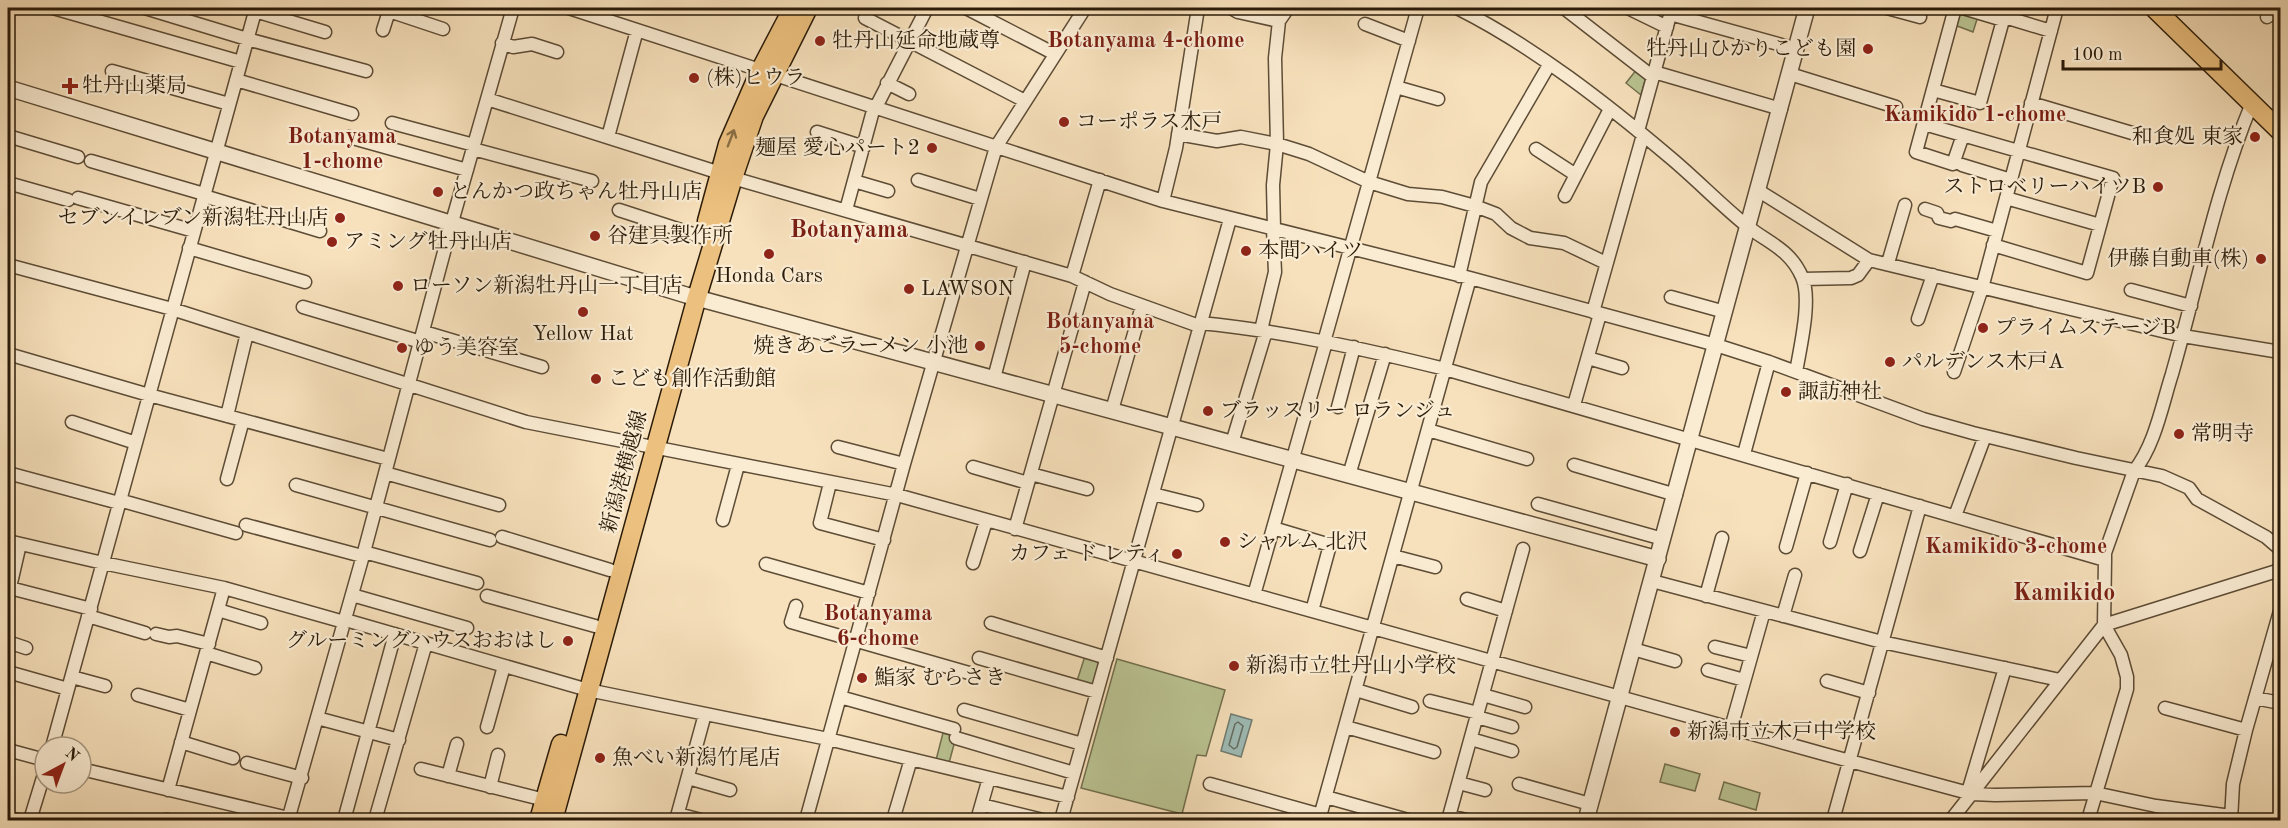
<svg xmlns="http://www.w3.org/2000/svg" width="2288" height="828" font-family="'Old Standard TT','Noto Serif JP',serif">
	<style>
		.green { fill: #bac392; stroke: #726f4e; stroke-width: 1.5 }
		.water { fill: #9ebcb7; stroke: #707c71; stroke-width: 1.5 }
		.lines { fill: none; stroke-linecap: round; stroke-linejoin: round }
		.shore { stroke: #646c60; stroke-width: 1.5 }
		.minor-casing { stroke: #5d4c36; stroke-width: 15 }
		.tertiary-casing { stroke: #5d4c36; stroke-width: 18 }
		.primary-casing { stroke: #2a1b09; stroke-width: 21 }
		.minor { stroke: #faecd3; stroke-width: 12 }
		.tertiary { stroke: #faecd3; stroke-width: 15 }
		.primary { stroke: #ecc07e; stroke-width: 18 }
		.oneway { stroke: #8b6e44 }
		.poi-dot { fill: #8f2418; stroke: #faecd3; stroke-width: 2 }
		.labels { text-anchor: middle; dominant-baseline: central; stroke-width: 4.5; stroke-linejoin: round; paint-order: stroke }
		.poi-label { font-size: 21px; fill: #2a1b09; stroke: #faecd3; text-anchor: start }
		.street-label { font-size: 21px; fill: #2a1b09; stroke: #faecd3 }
		.neighbourhood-label { font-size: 22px; font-weight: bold; fill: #7a1f14; stroke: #faecd3 }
		.quarter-label { font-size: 24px; font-weight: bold; fill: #7a1f14; stroke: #faecd3 }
	</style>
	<rect width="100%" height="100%" fill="#f7e1bc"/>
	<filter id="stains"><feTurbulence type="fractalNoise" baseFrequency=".00333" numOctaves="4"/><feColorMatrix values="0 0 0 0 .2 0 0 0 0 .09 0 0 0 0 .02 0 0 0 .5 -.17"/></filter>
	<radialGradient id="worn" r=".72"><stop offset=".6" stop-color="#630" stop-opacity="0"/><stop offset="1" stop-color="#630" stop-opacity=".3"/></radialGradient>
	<path class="green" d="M1956 8 1979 13 1973 32 1952 24Z
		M1637 69 1646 77 1641 95 1626 83Z
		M1085 656 1096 660 1100 667 1094 685 1077 681Z
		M1117 659 1225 690 1206 756 1197 755 1182 814 1081 788Z
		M943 733 956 737 949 763 936 760Z
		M1665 764 1700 774 1695 791 1660 782Z
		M1724 782 1760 793 1756 810 1719 799Z"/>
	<path class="water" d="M1231 714 1252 720 1241 757 1221 751Z"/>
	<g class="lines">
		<path class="shore" d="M1238 722 1243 726 1237 747 1234 749 1229 745 1235 724Z"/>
		<g class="minor-casing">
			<path id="minor" d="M53 8 241 62
				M145 8 247 39 366 71
				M569 8 1163 201 1470 278 1716 345 1769 362 1923 419 1973 433 2076 458 2162 476 2189 488 2197 499 2266 537 2280 549
				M966 8 1055 54
				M1231 8 1238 12 1279 21
				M1457 8C1533 46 1607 104 1672 159 1698 181 1721 205 1747 226 1768 243 1790 249 1802 277 1812 299 1800 348 1796 372
				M1564 8 1653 77
				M1628 8 1667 27
				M1887 8 1920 17
				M1955 8 1916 152 1953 164 1963 135
				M1963 8 2003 20 2008 18 2051 31
				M255 11 325 32
				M389 11 443 29
				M1670 14 1796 49
				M2267 17 2278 8
				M865 18 1025 101
				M1365 24 1409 41
				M383 30 390 8
				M502 43 513 47 532 44 557 52
				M112 71 229 104
				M1654 72 1781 109
				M1790 74 1896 107
				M236 80 352 114
				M887 83 909 94
				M1396 87 1438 99
				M1933 90 1980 103 2003 20
				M487 99 720 173
				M2031 103 2132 133
				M876 107 927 8
				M392 123 474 145
				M1924 124 2113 178 2087 273 1993 245
				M1638 131 1672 8
				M817 132 864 147
				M1178 134 1217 141 1241 137 1277 144 1309 154 1369 182 1408 194 1442 197 1475 206 1496 214 1511 228 1530 238 1564 243 1606 263
				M8 136 78 157
				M349 137 467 170
				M608 137 637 30
				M473 149 592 181
				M1536 149 1576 175
				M91 161 204 194
				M1962 165 2011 180
				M733 178 1072 276 1110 294 1199 326
				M918 180 980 199
				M854 181 888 191
				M8 183 68 200
				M1759 191 1869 260 2183 336 2280 352
				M204 196 320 231
				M1565 196 1610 109
				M78 198 194 231
				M2006 198 2100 225
				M1163 201 1176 148 1198 8
				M1925 209 1937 213 1939 218 1951 221 1955 219 1997 231
				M619 210 702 237
				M846 210 874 107
				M1274 229 1273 185 1277 144 1275 58 1279 21 1288 8
				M189 248 305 282
				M1888 263 1905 205
				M8 265 172 309 526 422 897 495 1824 754 1972 794 1995 795 2095 793 2156 806 2231 816
				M1072 276 1100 180
				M1459 276 1481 182 1549 65
				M1803 279 1851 278 1858 275 1869 260
				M2131 290 2191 306
				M1671 297 1725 312
				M303 307 421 342
				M1593 312 1643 135
				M1918 319 1933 275
				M1200 323C1283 331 1364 349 1445 369L2105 560
				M1261 330 1275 272 1273 229
				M424 332 542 367
				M1324 342 1418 8
				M8 354 149 395 388 459
				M1588 358 1622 368
				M1954 372 1982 288 2057 8
				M994 378 1025 262
				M1574 405 1600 314
				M1338 407 1354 347
				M1112 410 1142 306
				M227 416 247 333
				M72 422 136 443
				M1428 430 1527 459
				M1232 443 1266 331
				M838 447 904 464
				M1744 454 1769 362
				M1574 465 1676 495
				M973 467 1028 483
				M8 473 119 503
				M385 473 499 505
				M1031 474 1087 489
				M1349 475 1385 354
				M227 479 243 420
				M830 483 820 523 884 540
				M296 485 490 540
				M1153 494 1197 505
				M119 500 236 533
				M1538 504 1663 539
				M1955 516 1985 436
				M723 520 738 465
				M246 525 362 556
				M1273 528 1330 545 1312 611
				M1015 529 1085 282
				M502 537 610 570
				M8 541 103 563 224 588 344 622 349 621 588 690 828 739 1068 797
				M1830 542 1847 484
				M1786 547 1807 473
				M1860 551 1878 494
				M364 552 477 583
				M1393 556 1435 567
				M973 563 986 521
				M766 564 869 593
				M1652 581 1882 642 2060 680
				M10 588 91 609
				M352 595 467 628
				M1254 595 1326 342
				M8 596 20 544
				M487 596 595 626
				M1706 596 1722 538
				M1467 599 1506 611
				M796 606 791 622 969 673
				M218 610 261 623
				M88 616 145 633
				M1783 616 1795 575
				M991 623 1107 658
				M156 634 169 637 177 636 209 644
				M8 642 26 648
				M1715 647 1751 656
				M1633 649 1675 661
				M206 653 255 668
				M979 658 1097 692
				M1708 670 1744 680
				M8 672 68 689
				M72 677 105 686
				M1827 681 1869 693
				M1356 690 1412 707
				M138 695 190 710
				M1483 695 1525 707
				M840 697 954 729
				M2255 698 2280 703
				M1430 701 1478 713
				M2165 708 2246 730
				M964 710 1082 744
				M1477 717 1512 727
				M317 718 399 740
				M487 727 504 666
				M1346 727 1434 752
				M1731 728 1764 611
				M956 738 1074 773
				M1471 739 1512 751
				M181 742 233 758
				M52 747 256 8
				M8 750 45 760
				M247 763 302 778
				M81 769 297 820
				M421 769 545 800
				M448 776 457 744
				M688 778 730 790
				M1459 783 1485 790
				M1210 784 1321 815
				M1519 784 1590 804
				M490 787 498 755
				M168 790 224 588
				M1968 792 2005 668
				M1326 797 1408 820
				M982 805 1043 820
				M678 814 701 820
				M1449 816 1467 820
				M8 818 18 820
				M30 820 45 771
				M166 820H168
				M288 820 364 552 452 222 513 8
				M344 820 395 634
				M375 820 426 643
				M676 820 705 714
				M806 820 904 464 996 147 1085 8
				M893 820 911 759
				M977 820 989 778
				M1061 820 1230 219
				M1319 820 1470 278
				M1448 820 1523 549
				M1833 820 1920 506
				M1951 820 2104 625 2280 570
				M2088 820 2127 689V677L2121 655 2104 625 2105 560V553L2134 471C2155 445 2162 405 2172 374 2198 283 2216 190 2252 103
				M2231 820 2233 784 2246 730 2280 611"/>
		</g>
		<g class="tertiary-casing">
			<path id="tertiary" d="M8 88 686 295 1658 559
				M1586 820 1807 8"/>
		</g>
		<g class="primary-casing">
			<path id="primary" d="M2154 8 2280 131
				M707 221 728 144 760 71 793 8
				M539 820 561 744
				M553 820 697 297 733 178 754 116 808 8"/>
		</g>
		<use href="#minor" class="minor"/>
		<use href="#tertiary" class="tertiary"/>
		<use href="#primary" class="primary"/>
	</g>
	<defs><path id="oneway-shaft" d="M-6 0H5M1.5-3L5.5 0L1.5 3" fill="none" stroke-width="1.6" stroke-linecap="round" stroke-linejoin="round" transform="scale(1.5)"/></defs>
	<use class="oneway" href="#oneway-shaft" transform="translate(731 138) rotate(-69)"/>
	<g class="poi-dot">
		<circle cx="820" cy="41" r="6"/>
		<circle cx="1868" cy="49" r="6"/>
		<circle cx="694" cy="78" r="6"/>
		<path d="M67 77h6v6h6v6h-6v6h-6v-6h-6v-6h6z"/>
		<circle cx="1064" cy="122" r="6"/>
		<circle cx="2255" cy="137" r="6"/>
		<circle cx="932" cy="148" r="6"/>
		<circle cx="2158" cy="187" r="6"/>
		<circle cx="438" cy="192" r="6"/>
		<circle cx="340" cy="218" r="6"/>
		<circle cx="595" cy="236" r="6"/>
		<circle cx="332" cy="242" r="6"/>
		<circle cx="1246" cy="251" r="6"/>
		<circle cx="769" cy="254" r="6"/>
		<circle cx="2261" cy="259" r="6"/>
		<circle cx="398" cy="286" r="6"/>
		<circle cx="909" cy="289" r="6"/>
		<circle cx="583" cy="312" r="6"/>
		<circle cx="1983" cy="328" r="6"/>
		<circle cx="980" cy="346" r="6"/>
		<circle cx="402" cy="348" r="6"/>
		<circle cx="1890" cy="362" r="6"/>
		<circle cx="596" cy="379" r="6"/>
		<circle cx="1786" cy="392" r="6"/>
		<circle cx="1208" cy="411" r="6"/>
		<circle cx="2179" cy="434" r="6"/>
		<circle cx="1225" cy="542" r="6"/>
		<circle cx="1177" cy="554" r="6"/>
		<circle cx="568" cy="641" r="6"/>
		<circle cx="1234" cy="666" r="6"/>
		<circle cx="862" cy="678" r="6"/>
		<circle cx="1675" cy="732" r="6"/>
		<circle cx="600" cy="758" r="6"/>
	</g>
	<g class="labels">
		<g class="poi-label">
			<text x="832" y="41">牡丹山延命地蔵尊</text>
			<text x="1856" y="49" text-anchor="end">牡丹山ひかりこども園</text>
			<text x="706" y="78">(株)ヒウラ</text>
			<text x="82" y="86">牡丹山薬局</text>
			<text x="1076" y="122">コーポラス木戸</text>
			<text x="2243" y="137" text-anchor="end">和食処 東家</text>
			<text x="920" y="148" text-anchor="end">麺屋 愛心パート2</text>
			<text x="2146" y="187" text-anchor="end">ストロベリーハイツB</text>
			<text x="450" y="192">とんかつ政ちゃん牡丹山店</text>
			<text x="328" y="218" text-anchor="end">セブンイレブン新潟牡丹山店</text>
			<text x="607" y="236">谷建具製作所</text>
			<text x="344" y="242">アミング牡丹山店</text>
			<text x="1258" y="251">本間ハイツ</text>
			<text x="2249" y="259" text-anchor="end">伊藤自動車(株)</text>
			<text x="769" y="276" text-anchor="middle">Honda Cars</text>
			<text x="410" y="286">ローソン新潟牡丹山一丁目店</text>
			<text x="921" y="289">LAWSON</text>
			<text x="1995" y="328">プライムステージB</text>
			<text x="583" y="334" text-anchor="middle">Yellow Hat</text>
			<text x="968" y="346" text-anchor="end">焼きあごラーメン 小池</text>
			<text x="414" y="348">ゆう美容室</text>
			<text x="1902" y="362">パルデンス木戸A</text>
			<text x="608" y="379">こども創作活動館</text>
			<text x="1798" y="392">諏訪神社</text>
			<text x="1220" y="411">ブラッスリー ロランジュ</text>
			<text x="2191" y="434">常明寺</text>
			<text x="1237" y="542">シャルム 北沢</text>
			<text x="1165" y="554" text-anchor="end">カフェ ド レティ</text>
			<text x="556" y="641" text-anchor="end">グルーミングハウスおおはし</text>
			<text x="1246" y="666">新潟市立牡丹山小学校</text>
			<text x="874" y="678">鮨家 むらさき</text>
			<text x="1687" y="732">新潟市立木戸中学校</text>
			<text x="612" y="758">魚べい新潟竹尾店</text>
		</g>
		<g class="street-label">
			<text transform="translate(625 472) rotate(-75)">新潟港横越線</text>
		</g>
		<g class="neighbourhood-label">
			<text x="1146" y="41">Botanyama 4-chome</text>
			<text x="1975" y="115">Kamikido 1-chome</text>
			<text x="342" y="137">Botanyama<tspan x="342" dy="25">1-chome</tspan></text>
			<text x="1100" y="322">Botanyama<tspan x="1100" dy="25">5-chome</tspan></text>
			<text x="2016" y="547">Kamikido 3-chome</text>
			<text x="878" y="614">Botanyama<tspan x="878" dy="25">6-chome</tspan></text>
		</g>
		<g class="quarter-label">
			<text x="849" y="231">Botanyama</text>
			<text x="2064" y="594">Kamikido</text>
		</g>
	</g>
	<rect width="2288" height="828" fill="none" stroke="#f7e1bc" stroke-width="30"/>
	<rect x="9" y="9" width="2270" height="810" fill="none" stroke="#2a1b09" stroke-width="3"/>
	<rect x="15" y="15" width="2258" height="798" fill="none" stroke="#2a1b09" stroke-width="1.5"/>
	<g transform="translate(63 765) rotate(41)"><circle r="28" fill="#faecd3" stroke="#a79882" stroke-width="1.5"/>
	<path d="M0-4.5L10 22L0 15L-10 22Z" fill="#8f2418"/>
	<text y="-9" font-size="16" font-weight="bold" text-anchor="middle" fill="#2a1b09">N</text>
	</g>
	<path d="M2063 60v9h158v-9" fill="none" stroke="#2a1b09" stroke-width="3"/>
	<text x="2072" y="60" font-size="18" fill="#2a1b09" stroke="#faecd3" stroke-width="4.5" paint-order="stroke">100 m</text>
	<rect width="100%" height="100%" filter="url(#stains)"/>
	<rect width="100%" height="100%" fill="url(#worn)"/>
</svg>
